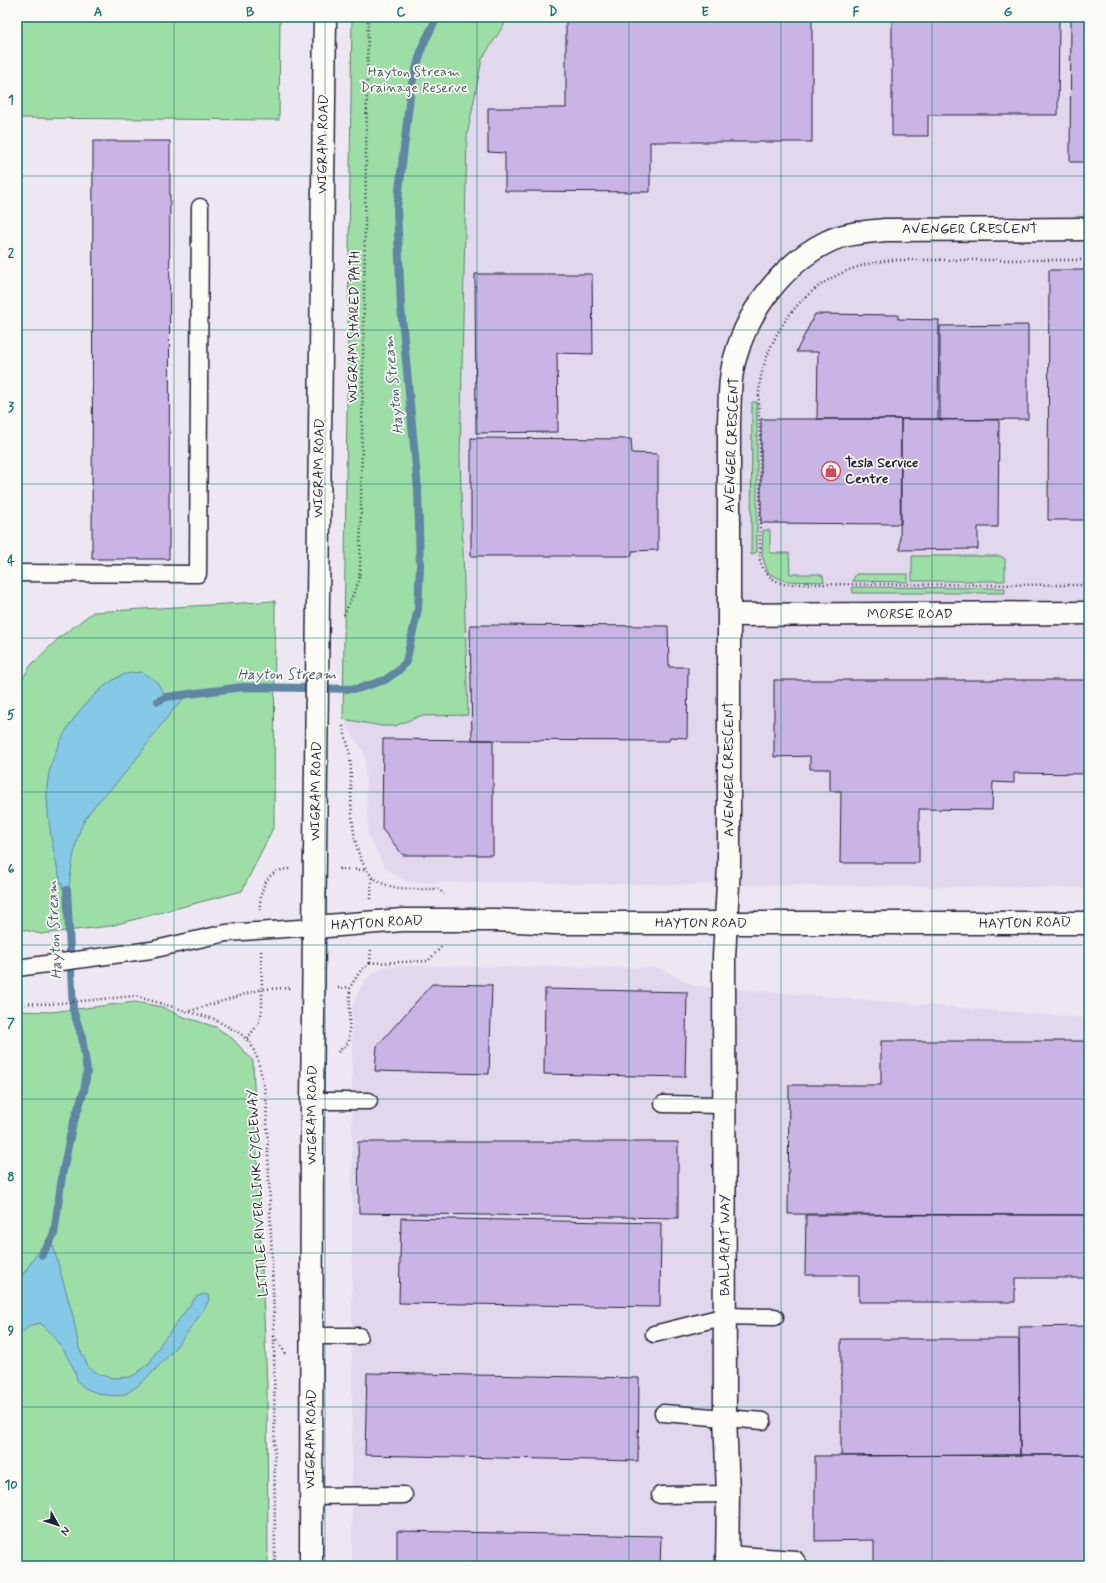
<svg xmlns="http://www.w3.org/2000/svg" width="1106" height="1583" font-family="Mynerve,sans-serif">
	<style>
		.built { fill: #e2d8ee }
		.green { fill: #9ddda6; stroke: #608070 }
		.water { fill: #86c9e7; stroke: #5e86a2 }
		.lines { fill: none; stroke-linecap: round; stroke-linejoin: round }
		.stream { stroke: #5e86a2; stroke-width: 8 }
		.building { fill: #c9b5e5; stroke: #22223b }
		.service-casing { stroke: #22223b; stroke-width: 19 }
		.minor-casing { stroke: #22223b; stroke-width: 25 }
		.tertiary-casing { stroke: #22223b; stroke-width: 25 }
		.secondary-casing { stroke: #22223b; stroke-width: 25 }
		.path { stroke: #22223b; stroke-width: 2.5; stroke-dasharray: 1 3; stroke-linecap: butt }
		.service { stroke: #fdfcf7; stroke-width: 16 }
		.minor { stroke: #fdfcf7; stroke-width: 22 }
		.tertiary { stroke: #fdfcf7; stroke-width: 22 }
		.secondary { stroke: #fdfcf7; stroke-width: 22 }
		.grid { fill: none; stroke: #0f766e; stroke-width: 1; stroke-opacity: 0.55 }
		.labels { text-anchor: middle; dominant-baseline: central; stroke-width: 3.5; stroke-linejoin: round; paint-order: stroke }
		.park-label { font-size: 14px; fill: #475a5b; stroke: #fdfcf7 }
		.street-label { font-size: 14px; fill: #22223b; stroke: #fdfcf7 }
		.poi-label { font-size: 14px; font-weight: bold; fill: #22223b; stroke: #fdfcf7; text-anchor: start }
		.water-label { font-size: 15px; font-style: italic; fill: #455c77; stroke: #fdfcf7 }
		.neatline { fill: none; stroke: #0f766e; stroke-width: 1.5 }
		.grid-label { font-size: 13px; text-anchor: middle; font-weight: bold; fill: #0f766e }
	</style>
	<rect width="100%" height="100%" fill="#ede7f2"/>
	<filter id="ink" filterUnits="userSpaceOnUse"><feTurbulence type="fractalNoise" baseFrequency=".025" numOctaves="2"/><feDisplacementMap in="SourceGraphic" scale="8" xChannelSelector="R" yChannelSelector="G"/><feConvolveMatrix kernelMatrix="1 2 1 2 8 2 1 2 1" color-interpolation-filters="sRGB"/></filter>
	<g filter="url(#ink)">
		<path class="built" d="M509 17H1089V888L407 882 386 869 368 836 365 755 343 719 382 726H395L420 716 468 715 460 457 467 136 482 59Z
			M406 966 660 968 695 986 1089 1018V1566H352V1008L359 990 367 978 384 967Z"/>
		<path class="green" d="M17 17H280L279 120 17 118Z
			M352 17H509L482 59 467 136 460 457 468 715 420 716 395 726H382L343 719Z
			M752 402H757V552L751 555Z
			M763 530H770V553H789L790 574H819L823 576 824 582 785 581 768 573 762 555Z
			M912 556H1000L1005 559V581H912Z
			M856 574H908V582L852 581Z
			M852 587 1005 588V593H853Z
			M275 601 274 826 242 891 110 926 41 934 17 928V688L31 665 60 637 93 612Z
			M135 1002 162 1007 181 1016 216 1027 232 1038 253 1061 267 1386 268 1566H17V1011L51 1012Z"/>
		<path class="water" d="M141 672 156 681 166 697 176 696 183 699C159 724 143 753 120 779 108 793 92 805 83 823 74 841 70 879 67 901 56 872 46 817 47 787 50 745 83 696 120 676 125 673 134 673 141 672Z
			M53 1246 73 1316 79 1348 89 1368 101 1375 113 1378 131 1377 137 1373 150 1362 162 1342 196 1297 203 1294 208 1295 209 1300C196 1325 150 1382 125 1394 114 1399 87 1392 79 1383 76 1380 76 1373 74 1369 65 1352 55 1334 40 1323L30 1325 17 1338V1284L41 1247Z"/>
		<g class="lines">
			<path class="stream" d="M158 701 166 697 243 687 357 689 385 680 398 671 406 662 418 609 420 566 418 489 401 307 397 208 411 87 423 45 437 17
				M42 1255 54 1234 62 1176 72 1127 84 1091 87 1071 82 1037 73 1010 67 890"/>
		</g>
		<path class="building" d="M566 17H812V142H650V192L505 191V153L488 152V108H566Z
			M892 17H1059L1058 115H928V136H892Z
			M1071 17H1089V162H1070Z
			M93 141H170L169 559H92Z
			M1049 270H1089V520H1048Z
			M475 274H592L593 354 557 353 558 432 476 433Z
			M815 314 898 315V319L939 320 938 419H817L818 352H796Z
			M1028 325V419L940 420V326Z
			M761 419H901V524L761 523Z
			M901 419 999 420 998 527H978V549L900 550Z
			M471 438 631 439 632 453 658 454V550L632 551V556H471Z
			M470 625 668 626 669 667H688L687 738 670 737 669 741 472 740Z
			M774 680H1089V774L1014 773V783L993 782 992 810 919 809V863H840L841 791H830V769H810V756L774 757Z
			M383 739 493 740V855H403L382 829Z
			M432 984 492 985 489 1074 375 1071 377 1046Z
			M545 989 687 992 685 1077 544 1074Z
			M881 1041H1089V1215L788 1214 789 1085H881Z
			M358 1142H678V1218L359 1213Z
			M806 1215H1089V1278H1015V1302H859V1275H805Z
			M401 1218 661 1223 660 1307 399 1303Z
			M1089 1326V1455H1020L1019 1327Z
			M841 1339H1019L1020 1455 841 1456Z
			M367 1373 639 1378 638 1461 365 1455Z
			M1020 1455H1089V1566H874V1540L815 1541V1456Z
			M397 1531 661 1536 660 1566H397Z"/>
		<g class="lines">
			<g class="service-casing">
				<path id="service" d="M17 573 198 574 200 207
					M17 968 151 950 226 933 314 927
					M312 1101H369
					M663 1104 724 1105
					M654 1334 726 1316 775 1317
					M312 1336H359
					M663 1413 763 1421
					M660 1495 728 1494
					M311 1496 404 1495
					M727 1554 795 1559 800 1566"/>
			</g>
			<g class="minor-casing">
				<path id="minor" d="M730 615 1089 613
					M727 1566 728 1494 725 1416 724 957 729 866V422C730 400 729 376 736 355 749 309 784 263 827 242 845 233 867 232 886 230L1089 229"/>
			</g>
			<g class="tertiary-casing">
				<path id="tertiary" d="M314 927 403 920H497L555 923H1089"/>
			</g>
			<g class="secondary-casing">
				<path id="secondary" d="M311 1566 312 1101 325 17"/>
			</g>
			<path class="path" d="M1089 260H893C826 266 780 307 762 372 757 392 759 417 760 438 760 479 760 519 760 560 764 573 771 579 783 584L1089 585
				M344 615 359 581 360 570 368 17
				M343 726C345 736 349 746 350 756 353 789 345 860 378 881 395 891 419 889 438 889L444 894
				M339 869 366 870
				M371 899 372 876
				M260 910C260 889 266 869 290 869
				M261 951 262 989 289 988
				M370 963 428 961 443 945
				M370 963 371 948
				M338 988 350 987
				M17 1003 50 1004 135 996 214 1019 241 1034 251 1044 258 1060 266 1095 274 1319 275 1566
				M190 1011 262 989C262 1014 264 1020 246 1039
				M338 1052 349 1042 350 987 361 970 370 963
				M274 1336 286 1354"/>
			<use href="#service" class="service"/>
			<use href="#minor" class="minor"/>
			<use href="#tertiary" class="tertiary"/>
			<use href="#secondary" class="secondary"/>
		</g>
	</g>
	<path class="grid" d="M174 17V1566M325 17V1566M477 17V1566M629 17V1566M781 17V1566M932 17V1566M17 176H1089M17 330H1089M17 484H1089M17 638H1089M17 792H1089M17 945H1089M17 1099H1089M17 1253H1089M17 1407H1089"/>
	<defs>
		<g id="shop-ring" transform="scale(1)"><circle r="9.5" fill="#fdfcf7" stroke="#d1495b" stroke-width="1.5"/><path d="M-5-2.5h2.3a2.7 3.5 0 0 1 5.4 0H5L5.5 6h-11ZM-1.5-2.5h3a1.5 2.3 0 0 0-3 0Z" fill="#d1495b"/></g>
	</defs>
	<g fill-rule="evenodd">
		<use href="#shop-ring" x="831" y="471"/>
	</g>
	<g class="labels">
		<g class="park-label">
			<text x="414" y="72">Hayton Stream<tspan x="414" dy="16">Drainage Reserve</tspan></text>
		</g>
		<g class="street-label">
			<text transform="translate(323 144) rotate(-89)">WIGRAM ROAD</text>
			<text x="970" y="229">AVENGER CRESCENT</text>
			<text transform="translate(354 327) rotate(-89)">WIGRAM SHARED PATH</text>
			<text transform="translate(732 445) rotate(-88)">AVENGER CRESCENT</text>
			<text transform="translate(319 468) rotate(-89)">WIGRAM ROAD</text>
			<text x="910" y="614">MORSE ROAD</text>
			<text transform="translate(729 769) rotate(-90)">AVENGER CRESCENT</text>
			<text transform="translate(316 791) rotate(-89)">WIGRAM ROAD</text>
			<text transform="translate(377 923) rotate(-3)">HAYTON ROAD</text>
			<text x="701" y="923">HAYTON ROAD</text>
			<text transform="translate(1025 923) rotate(-1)">HAYTON ROAD</text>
			<text transform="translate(312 1115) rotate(-90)">WIGRAM ROAD</text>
			<text transform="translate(258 1193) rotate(-93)">LITTLE RIVER LINK CYCLEWAY</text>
			<text transform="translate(725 1245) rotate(-90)">BALLARAT WAY</text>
			<text transform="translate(311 1439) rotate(-89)">WIGRAM ROAD</text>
		</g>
		<g class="poi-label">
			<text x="845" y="463">Tesla Service<tspan x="845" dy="16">Centre</tspan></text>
		</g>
		<g class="water-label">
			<text transform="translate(394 385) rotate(-96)">Hayton Stream</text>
			<text x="287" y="675">Hayton Stream</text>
			<text transform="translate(55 930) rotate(-93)">Hayton Stream</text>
		</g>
	</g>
	<rect width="1106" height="1583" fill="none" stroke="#fdfcf7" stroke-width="44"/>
	<g transform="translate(58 1525) rotate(129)" stroke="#fdfcf7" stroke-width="3" paint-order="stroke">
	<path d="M0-3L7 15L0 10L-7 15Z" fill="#22223b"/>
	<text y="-6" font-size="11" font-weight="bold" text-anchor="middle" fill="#22223b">N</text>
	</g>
	<rect x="22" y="22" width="1062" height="1539" class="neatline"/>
	<g class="grid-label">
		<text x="98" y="16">A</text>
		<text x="250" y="16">B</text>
		<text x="401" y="16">C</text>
		<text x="553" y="16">D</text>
		<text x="705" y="16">E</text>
		<text x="856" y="16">F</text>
		<text x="1008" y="16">G</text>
		<text x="11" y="104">1</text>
		<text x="11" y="257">2</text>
		<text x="11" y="411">3</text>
		<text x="11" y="565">4</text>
		<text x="11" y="719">5</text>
		<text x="11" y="873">6</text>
		<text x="11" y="1027">7</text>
		<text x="11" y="1181">8</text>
		<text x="11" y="1335">9</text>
		<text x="11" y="1489">10</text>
	</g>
</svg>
